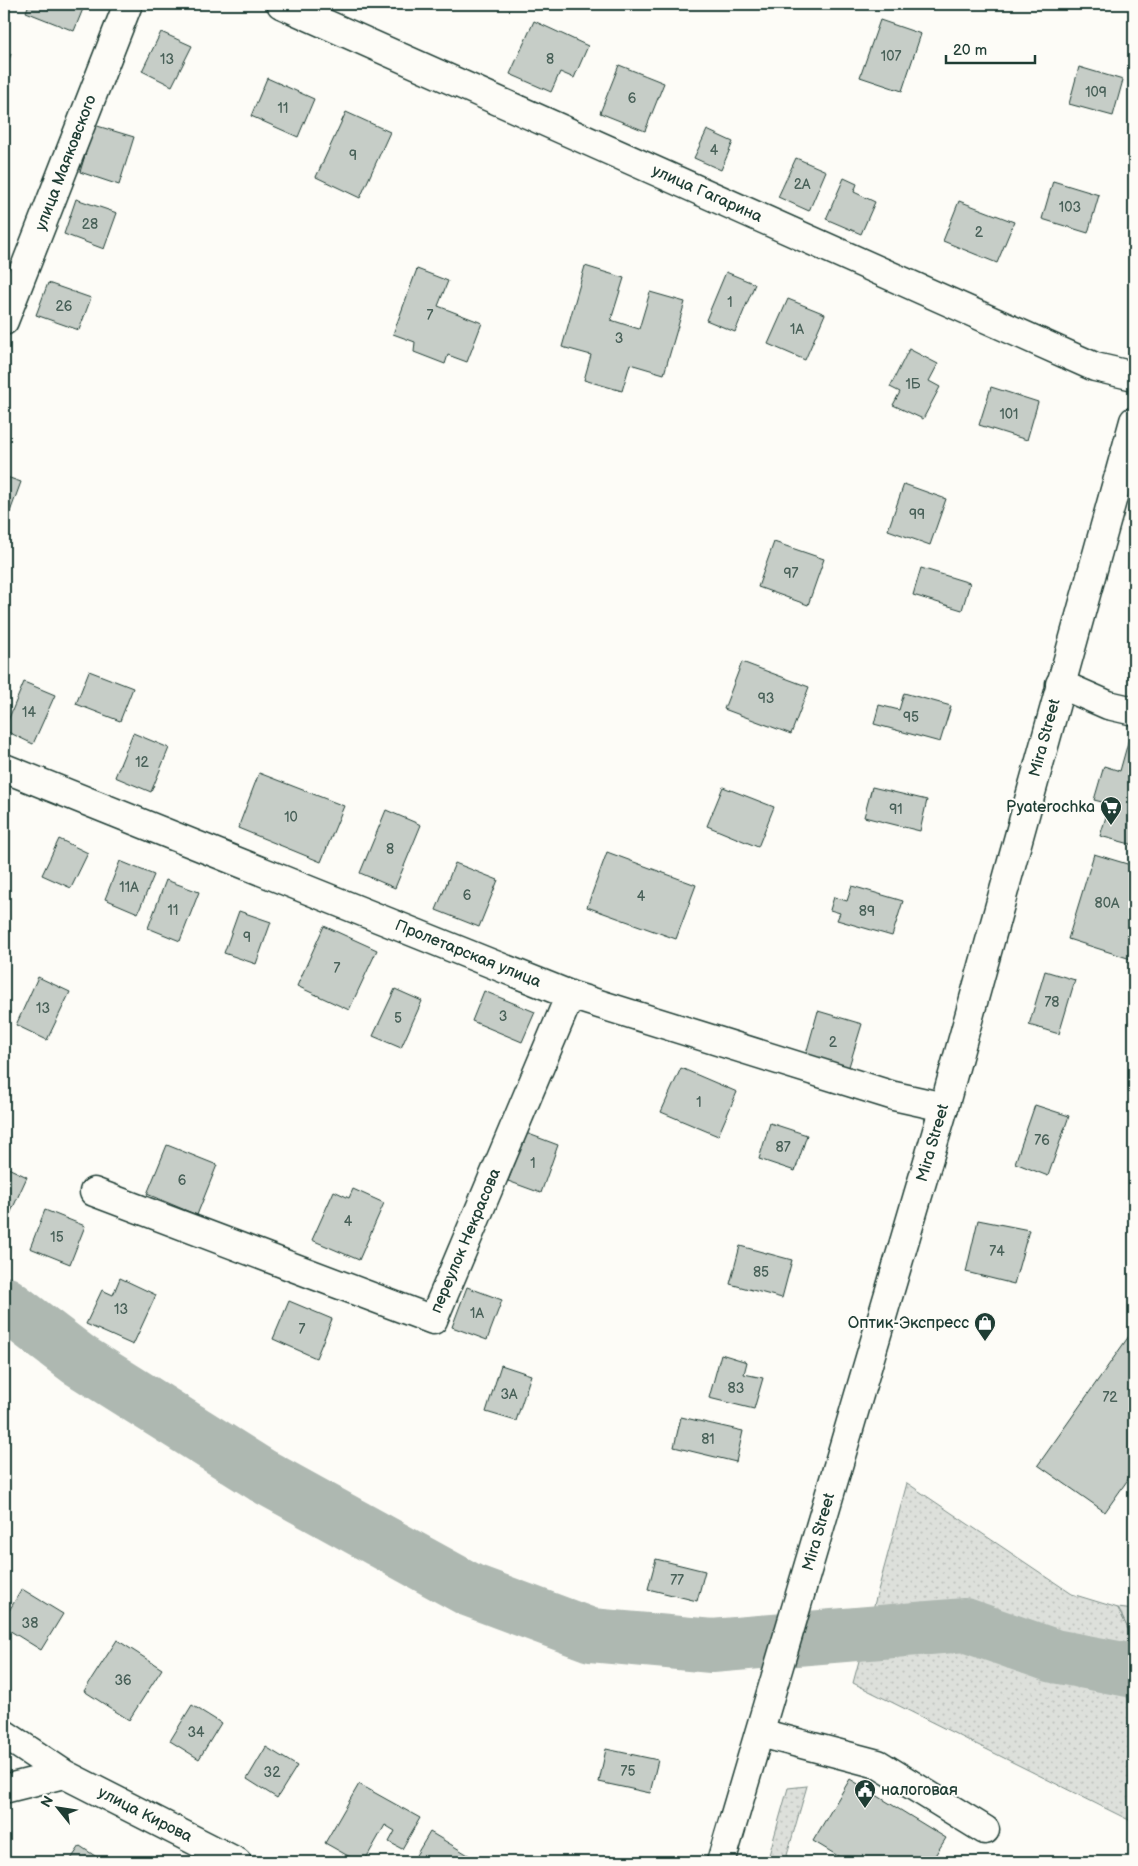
<svg xmlns="http://www.w3.org/2000/svg" width="1138" height="1866" font-family="'Balsamiq Sans',sans-serif">
	<style>
		.grass { fill: url(#grass-dots); stroke: #7e8e88 }
		.forest { fill: url(#forest-crowns); stroke: #7e8e88 }
		.lines { fill: none; stroke-linecap: round; stroke-linejoin: round }
		.river { stroke: #aeb8b1; stroke-width: 54 }
		.building { fill: #c6cdc7; stroke: #1f3d34 }
		.minor-casing { stroke: #1f3d34; stroke-width: 31 }
		.major-casing { stroke: #1f3d34; stroke-width: 31 }
		.minor { stroke: #fdfcf7; stroke-width: 28 }
		.major { stroke: #fdfcf7; stroke-width: 28 }
		.labels { text-anchor: middle; dominant-baseline: central; stroke-width: 4; stroke-linejoin: round; paint-order: stroke }
		.number-label { font-size: 14px; fill: #496159 }
		.street-label { font-size: 16px; fill: #1f3d34; stroke: #fdfcf7 }
		.poi-label { font-size: 16px; fill: #1f3d34; stroke: #fdfcf7; text-anchor: end }
	</style>
	<defs>
		<pattern id="grass-dots" width="8" height="8" patternUnits="userSpaceOnUse" patternTransform="scale(1.25)"><rect width="8" height="8" fill="#dde0db"/><path d="M2 2h.1M6 6h.1" fill="none" stroke="#bdc1bd" stroke-width="1.8" stroke-linecap="round"/></pattern>
		<pattern id="forest-crowns" width="20" height="18" patternUnits="userSpaceOnUse" patternTransform="scale(1.25)"><rect width="20" height="18" fill="#dde0db"/><path d="M2 6a3 3 0 1 1 6 0M12 15a3 3 0 1 1 6 0" fill="none" stroke="#bdc1bd"/></pattern>
	</defs>
	<rect width="100%" height="100%" fill="#fdfcf7"/>
	<filter id="ink" filterUnits="userSpaceOnUse"><feTurbulence type="fractalNoise" baseFrequency=".02" numOctaves="2"/><feDisplacementMap in="SourceGraphic" scale="10" xChannelSelector="R" yChannelSelector="G"/><feConvolveMatrix kernelMatrix="1 2 1 2 8 2 1 2 1" color-interpolation-filters="sRGB"/></filter>
	<g filter="url(#ink)">
		<path class="grass" d="M907 1483 1072 1594 1118 1608 1134 1641V1813L1131 1821 853 1683Z
			M807 1786 785 1862H767L788 1788Z"/>
		<path class="forest" d="M1118 1608 1134 1610V1641Z"/>
		<g class="lines">
			<path class="river" d="M4 1303 79 1360 263 1476 470 1590 591 1635 712 1646 965 1625 1054 1656 1134 1671"/>
		</g>
		<path class="building" d="M29 4H85L74 31 26 12Z
			M880 20 921 34 902 91 860 77Z
			M534 21 588 46 574 78 560 72 551 92 510 74Z
			M161 32 192 46 172 86 142 71Z
			M4 51 11 54 4 74Z
			M619 65 664 83 645 131 600 113Z
			M1079 67 1123 80 1113 116 1069 104Z
			M267 78 314 99 298 137 251 116Z
			M346 112 390 132 360 198 316 177Z
			M94 125 134 137 119 185 80 172Z
			M707 130 733 142 721 170 694 158Z
			M796 158 826 171 809 211 778 197Z
			M844 178 857 184 854 192 875 202 861 234 826 219Z
			M1053 181 1099 195 1088 233 1042 219Z
			M76 199 117 213 104 249 64 234Z
			M959 201 1014 222 997 263 943 241Z
			M585 266 624 278 611 320 639 329 650 292 685 302 664 374 630 364 622 391 584 380 591 355 562 347Z
			M417 269 448 281 438 306 482 323 467 362 448 355 445 364 414 352 415 342 393 334Z
			M726 272 755 284 735 332 706 320Z
			M48 283 91 298 79 330 36 315Z
			M788 299 825 314 805 360 768 344Z
			M909 349 938 364 929 381 940 387 923 419 893 405 900 392 890 387Z
			M991 387 1038 402 1027 440 979 425Z
			M4 476 21 482 7 520 4 519Z
			M904 484 946 499 930 545 888 530Z
			M774 542 824 559 808 605 758 587Z
			M921 568 970 583 962 610 913 595Z
			M742 662 809 687 791 734 724 709Z
			M89 671 133 688 120 721 76 704Z
			M24 682 55 695 33 744 4 730Z
			M904 693 951 706 940 742 874 724 879 705 899 710Z
			M1132 728 1134 729V845L1100 836 1110 804 1094 800 1104 766 1120 771Z
			M133 733 169 748 151 792 115 777Z
			M259 773 344 806 321 862 238 828Z
			M723 787 774 807 758 847 707 826Z
			M872 787 927 800 920 831 864 817Z
			M386 810 421 825 395 888 360 873Z
			M59 839 88 853 71 888 42 875Z
			M607 852 696 885 676 939 587 907Z
			M1094 854 1134 866V960L1068 939Z
			M120 861 154 875 138 913 105 899Z
			M455 863 498 880 479 927 436 910Z
			M166 880 199 892 180 941 148 928Z
			M852 886 903 901 892 936 837 920 840 913 830 910 834 897 847 901Z
			M239 911 271 922 256 964 224 953Z
			M324 926 377 950 349 1010 297 986Z
			M1045 971 1075 980 1059 1034 1029 1025Z
			M38 977 70 992 47 1040 16 1025Z
			M395 989 422 1001 401 1048 373 1036Z
			M484 991 535 1012 522 1042 472 1021Z
			M818 1011 862 1024 847 1073 804 1061Z
			M681 1068 737 1092 718 1136 661 1112Z
			M1035 1105 1069 1116 1048 1176 1015 1163Z
			M770 1123 807 1135 795 1171 759 1159Z
			M526 1133 558 1145 541 1193 508 1181Z
			M167 1145 217 1165 197 1215 147 1194Z
			M4 1166 27 1177 5 1225 4 1224Z
			M353 1189 384 1203 359 1260 312 1240 334 1191 349 1198Z
			M45 1210 85 1226 70 1264 30 1248Z
			M978 1220 1029 1230 1014 1284 966 1272Z
			M740 1246 792 1260 782 1298 730 1284Z
			M120 1278 156 1295 133 1345 86 1324 102 1290 113 1295Z
			M467 1287 502 1300 487 1340 452 1327Z
			M289 1301 332 1319 316 1358 273 1339Z
			M1134 1329V1471L1105 1512 1038 1465Z
			M721 1354 747 1362 744 1374 763 1378 754 1409 709 1398Z
			M501 1365 531 1375 516 1421 486 1412Z
			M681 1417 743 1431 736 1462 674 1447Z
			M656 1559 705 1571 697 1601 648 1589Z
			M22 1589 63 1614 41 1650 4 1627V1619Z
			M117 1640 162 1669 129 1720 84 1691Z
			M192 1705 221 1723 199 1759 170 1741Z
			M266 1747 297 1766 277 1798 247 1779Z
			M606 1749 658 1760 650 1793 599 1782Z
			M850 1779 946 1838 931 1862H848L813 1841Z
			M359 1784 420 1818 402 1849 389 1842 395 1831 385 1825 364 1862H359L325 1843Z
			M430 1832 470 1856 466 1862H412Z
			M80 1846 104 1862H69Z"/>
		<g class="lines">
			<g class="minor-casing">
				<path id="minor" d="M281 4 1095 367 1134 376
					M4 321 128 4
					M1060 684 1108 705 1134 711
					M4 768 570 995 894 1096 944 1107
					M94 1192 433 1320 570 995
					M760 1733 878 1764 985 1830
					M4 1734 64 1774 237 1862
					M4 1789 64 1774"/>
			</g>
			<g class="major-casing">
				<path id="major" d="M721 1862 944 1107 1134 421"/>
			</g>
			<use href="#minor" class="minor"/>
			<use href="#major" class="major"/>
		</g>
	</g>
	<defs>
		<g id="supermarket-pin" transform="scale(1.125)"><path d="M0 17L-7.5 6A9.5 9.5 0 1 1 7.5 6Z" fill="#1f3d34" stroke="#fdfcf7"/><path d="M-6-5.5h2.5l.6 2H6L4.5 2H-2.5L-4.4-4H-6ZM-1.5 3.2a1.3 1.3 0 1 0 .1 0ZM3 3.2a1.3 1.3 0 1 0 .1 0Z" fill="#fff"/></g>
		<g id="shop-pin" transform="scale(1.125)"><path d="M0 17L-7.5 6A9.5 9.5 0 1 1 7.5 6Z" fill="#1f3d34" stroke="#fdfcf7"/><path d="M-5-2.5h2.3a2.7 3.5 0 0 1 5.4 0H5L5.5 6h-11ZM-1.5-2.5h3a1.5 2.3 0 0 0-3 0Z" fill="#fff"/></g>
		<g id="civic-pin" transform="scale(1.125)"><path d="M0 17L-7.5 6A9.5 9.5 0 1 1 7.5 6Z" fill="#1f3d34" stroke="#fdfcf7"/><path d="M-.6-6.5H3V-4.5H.6V-3L4-1V1h2V6H-6V1h2V-1L-.6-3ZM-1.2 2.5V6h2.4V2.5Z" fill="#fff"/></g>
	</defs>
	<g fill-rule="evenodd">
		<use href="#supermarket-pin" x="1111" y="807"/>
		<use href="#shop-pin" x="985" y="1323"/>
		<use href="#civic-pin" x="865" y="1790"/>
	</g>
	<g class="labels">
		<g class="number-label">
			<text x="891" y="56">107</text>
			<text x="167" y="59">13</text>
			<text x="550" y="59">8</text>
			<text x="1096" y="92">109</text>
			<text x="632" y="98">6</text>
			<text x="283" y="108">11</text>
			<text x="714" y="150">4</text>
			<text x="353" y="155">9</text>
			<text x="802" y="184">2А</text>
			<text x="1070" y="207">103</text>
			<text x="90" y="224">28</text>
			<text x="979" y="232">2</text>
			<text x="730" y="302">1</text>
			<text x="64" y="306">26</text>
			<text x="430" y="315">7</text>
			<text x="797" y="329">1А</text>
			<text x="619" y="338">3</text>
			<text x="913" y="384">1Б</text>
			<text x="1009" y="414">101</text>
			<text x="917" y="514">99</text>
			<text x="791" y="573">97</text>
			<text x="766" y="698">93</text>
			<text x="29" y="712">14</text>
			<text x="911" y="717">95</text>
			<text x="142" y="762">12</text>
			<text x="896" y="809">91</text>
			<text x="291" y="817">10</text>
			<text x="390" y="849">8</text>
			<text x="129" y="887">11А</text>
			<text x="467" y="895">6</text>
			<text x="641" y="896">4</text>
			<text x="1107" y="903">80А</text>
			<text x="173" y="910">11</text>
			<text x="867" y="911">89</text>
			<text x="247" y="937">9</text>
			<text x="337" y="968">7</text>
			<text x="1052" y="1002">78</text>
			<text x="43" y="1008">13</text>
			<text x="503" y="1016">3</text>
			<text x="398" y="1018">5</text>
			<text x="833" y="1042">2</text>
			<text x="699" y="1102">1</text>
			<text x="1042" y="1140">76</text>
			<text x="783" y="1147">87</text>
			<text x="533" y="1163">1</text>
			<text x="182" y="1180">6</text>
			<text x="348" y="1221">4</text>
			<text x="57" y="1237">15</text>
			<text x="997" y="1251">74</text>
			<text x="761" y="1272">85</text>
			<text x="121" y="1309">13</text>
			<text x="477" y="1313">1А</text>
			<text x="302" y="1329">7</text>
			<text x="736" y="1388">83</text>
			<text x="509" y="1394">3А</text>
			<text x="1110" y="1397">72</text>
			<text x="708" y="1439">81</text>
			<text x="677" y="1580">77</text>
			<text x="30" y="1623">38</text>
			<text x="123" y="1680">36</text>
			<text x="196" y="1732">34</text>
			<text x="628" y="1771">75</text>
			<text x="272" y="1772">32</text>
		</g>
		<g class="street-label">
			<text transform="translate(66 163) rotate(-69)">улица Маяковского</text>
			<text transform="translate(707 194) rotate(24)">улица Гагарина</text>
			<text transform="translate(1045 738) rotate(-75)">Mira Street</text>
			<text transform="translate(468 954) rotate(22)">Пролетарская улица</text>
			<text transform="translate(933 1143) rotate(-74)">Mira Street</text>
			<text transform="translate(466 1241) rotate(-67)">переулок Некрасова</text>
			<text transform="translate(819 1532) rotate(-74)">Mira Street</text>
			<text transform="translate(145 1815) rotate(27)">улица Кирова</text>
		</g>
		<g class="poi-label">
			<text x="1095" y="807">Pyaterochka</text>
			<text x="969" y="1323">Оптик-Экспресс</text>
			<text x="881" y="1790" text-anchor="start">налоговая</text>
		</g>
	</g>
	<rect width="1138" height="1866" fill="none" stroke="#fdfcf7" stroke-width="20"/>
	<rect x="10" y="10" width="1118" height="1846" fill="none" stroke="#1f3d34" stroke-width="2" filter="url(#ink)"/>
	<g transform="translate(58 1808) rotate(300)" stroke="#fdfcf7" stroke-width="4" paint-order="stroke">
	<path d="M0-4L9 19L0 12L-9 19Z" fill="#1f3d34"/>
	<text y="-8" font-size="14" font-weight="bold" text-anchor="middle" fill="#1f3d34">N</text>
	</g>
	<path d="M946 55v8h89v-8" fill="none" stroke="#1f3d34" stroke-width="2.5"/>
	<text x="953" y="55" font-size="15" fill="#1f3d34" stroke="#fdfcf7" stroke-width="4" paint-order="stroke">20 m</text>
</svg>
